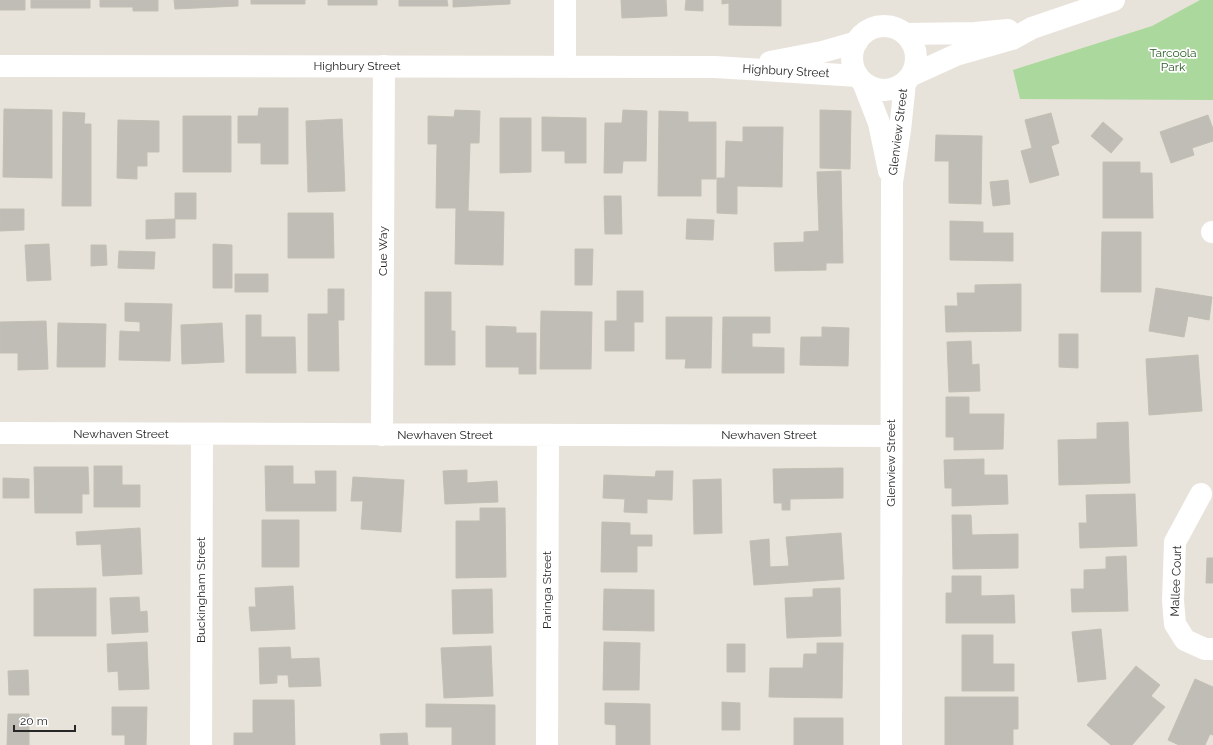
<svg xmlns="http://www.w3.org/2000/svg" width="1213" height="745" font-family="Raleway,sans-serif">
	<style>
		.green { fill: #abd89c }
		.building { fill: #c0bdb6; stroke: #c2bfb4 }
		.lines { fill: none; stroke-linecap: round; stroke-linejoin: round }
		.street { stroke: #fff; stroke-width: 22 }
		.secondary { stroke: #fff; stroke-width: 22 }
		.labels { text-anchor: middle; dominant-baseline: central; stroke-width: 3.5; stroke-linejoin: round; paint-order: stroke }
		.park-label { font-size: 12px; fill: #285921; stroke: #fff }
		.street-label { font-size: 12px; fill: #272727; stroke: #fff }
	</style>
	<rect width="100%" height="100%" fill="#e8e3da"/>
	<path class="green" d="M1200 0H1213V100L1020 99 1013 70 1152 26Z"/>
	<path class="building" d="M0 0H25V10H0Z
		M31 0H90V8H31Z
		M100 0H158V11H133V7H100Z
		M174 0H238V6L175 9Z
		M251 0H305V4H251Z
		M328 0H377V5H328Z
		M399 0H447L448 6H399Z
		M453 0H510V4L453 7Z
		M621 0H666L667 16 622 18Z
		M686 0H703V11L685 10Z
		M722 0H781V26L729 25V3L722 4Z
		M259 108H288V164H261V143H238V116H258Z
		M4 109 52 110V178L3 177Z
		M455 110 480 111 479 143H470L468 211 504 212 503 265 455 264 456 208H436L437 144H428V116L454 117Z
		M623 110 647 111 646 161H623L622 173H604L605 123H622Z
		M820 110 851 111 850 169 820 168Z
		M659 111 688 112V122H716V179H701V196H658Z
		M63 112 85 113 84 124H91V206H62Z
		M1051 113 1059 143 1051 146 1059 175 1030 183 1021 151 1032 148 1025 120Z
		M1208 115 1213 129V141L1192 148 1194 155 1171 163 1160 132Z
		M183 116H231V172H183Z
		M542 117 586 118V163H565V151H542Z
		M500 118H531V172L500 173Z
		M342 119 345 191 308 192 306 121Z
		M118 120 159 121V152H147V166H137V179L117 178Z
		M1103 122 1123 139 1111 153 1091 136Z
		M743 127H783L782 187 737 186V214L717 213V178H725L726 141 743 142Z
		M936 135 982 136 981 204 949 203V161H935Z
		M1103 162H1140V173H1152L1153 218H1103Z
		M841 171 843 263H826V270L775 271 774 243 804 242V232L819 231 817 172Z
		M1008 180 1010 204 993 206 990 182Z
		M175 193H196V219H175Z
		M604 196H621L622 234H605Z
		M0 209H24V230L0 231Z
		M288 213H333L334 258H288Z
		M175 219V238L146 239V220Z
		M687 219 714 220 713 240 686 239Z
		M950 221 983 222V233H1013V261L950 260Z
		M1102 232H1141V292H1101Z
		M49 244 51 280 27 281 25 245Z
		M213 244 232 245V288H213Z
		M91 245H106L107 265 91 266Z
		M575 249H593L592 285H575Z
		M119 251 155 252 154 269 118 268Z
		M235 274H268V292H235Z
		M1021 284V331L946 332 945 306H958L957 293H975V285Z
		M1156 288 1212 297 1209 320 1188 316 1184 337 1149 331Z
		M328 289H344V320H338L339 371H308V314H328Z
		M617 291H643V322H634V351H605V321H617Z
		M425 292H451V331H455V365H425Z
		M125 303 172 304 170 361 119 360 120 331 140 332V322L125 321Z
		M541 311 592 312 591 369H540Z
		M246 315H261V337H295L296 373H246Z
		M666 317H712L711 368H685L686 359H666Z
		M723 317H770V333H752V347L784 348V373H722Z
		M46 321 48 369 18 370V353H0V322Z
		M58 323 106 324 105 367H57Z
		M222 323 224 362 182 364 181 325Z
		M486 326 516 327V333H536V374H519V367H486Z
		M822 327 849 328 848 366 800 365 801 337H822Z
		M1059 334H1078V368L1059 367Z
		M971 341 972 365 979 364 980 391 949 392 947 342Z
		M1198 355 1202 411 1149 415 1146 359Z
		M946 397H969V414H1004L1003 449 954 450V437H946Z
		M1128 422 1130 483 1059 485 1058 440 1097 439V423Z
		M984 459V475H1007L1008 504 952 506V488H945L944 460Z
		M94 466H122V485H140V507H94Z
		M265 466H293V484H316L315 471H336V511H266Z
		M34 467H88L89 494H82V513H35Z
		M843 468V498L790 499V510H782V503H774L773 469Z
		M467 470V483L497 481 498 502 445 504 443 471Z
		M656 471H673L672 500 647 499V513L624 512 625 499 603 498 604 475 655 477Z
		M353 477 404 480 401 532 361 529 363 501H351Z
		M3 478 29 479V498H3Z
		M721 479 722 533 694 534 693 480Z
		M1135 494 1137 546 1080 548 1079 523H1087L1086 495Z
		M480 508H505L506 577 456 578V521H480Z
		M952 515H971L972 535 1018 534V568L953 569Z
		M262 520H299V567H262Z
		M602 522 630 523V535H652V546H637V572H601Z
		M140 528 142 574 103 576 101 544 77 545 76 532Z
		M841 533 844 579 754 585 750 541 769 539 770 567 789 566 786 537Z
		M1126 556 1128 611 1072 612 1071 589H1084V570L1106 569V557Z
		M1207 558H1213V583H1206Z
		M952 576H981V596L1014 595 1015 623H946V593H952Z
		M293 586 295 629 251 631 249 607H256L255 588Z
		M96 588V636H34V589Z
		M840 588 841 636 787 638 785 598 813 597V589Z
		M492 589 493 633 453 634 452 590Z
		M604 589 654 590V631L603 630Z
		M139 597 140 612 147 611 148 632 112 634 110 598Z
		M1101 629 1106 679 1078 682 1072 632Z
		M962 635H993V664H1014V691H962Z
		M147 642 149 689 119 690 118 671 108 672 107 644Z
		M604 642 640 643 639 690H603Z
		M817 643H843L842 698 769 697 770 668H803L804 654H817Z
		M727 644H745V672H727Z
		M491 646 493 696 444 698 441 648Z
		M290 647 291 659 319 658 321 686 289 687 288 675H277V683L260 684 259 648Z
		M1136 666 1160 685 1151 696 1165 707 1132 745H1111L1087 725Z
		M28 670 29 695H9L8 671Z
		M1195 679 1213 687V735L1210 734 1205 745H1179L1168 740Z
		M945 697H1018V729H1013V745H945Z
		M253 700H294L295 745H234V733H253Z
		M722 702 740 703V730H722Z
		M605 703 650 704V745H616V725L605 724Z
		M426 704 495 705V745H452V727H426Z
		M112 707H147L146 745H125V735H112Z
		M8 714H29V745H7Z
		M794 718H843V745H794Z
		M407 733 408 745H381L380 734Z"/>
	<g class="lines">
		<path class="street" d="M1212 232H1213
			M0 433 891 436
			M382 435 384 66
			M1201 494 1175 542 1173 601 1175 624 1185 640 1205 649H1213
			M201 745 202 434
			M547 745 548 435"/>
		<path class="secondary" d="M852 58a32 32 0 1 1 64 0a32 32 0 1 1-64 0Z
			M905 34 975 33 1008 30
			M770 62 822 52 857 42
			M0 66 715 67 858 76
			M565 67V0
			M912 75 956 55 1012 39 1032 28 1114 0
			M863 82 879 123 889 171
			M891 745 892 182 900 130 905 83"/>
	</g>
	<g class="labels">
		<g class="park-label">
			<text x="1173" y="53">Tarcoola<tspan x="1173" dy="14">Park</tspan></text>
		</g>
		<g class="street-label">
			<text x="357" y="66">Highbury Street</text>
			<text transform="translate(786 71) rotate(3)">Highbury Street</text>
			<text transform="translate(898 132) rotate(-83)">Glenview Street</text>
			<text transform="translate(383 251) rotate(-90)">Cue Way</text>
			<text x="121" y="434">Newhaven Street</text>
			<text x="445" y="435">Newhaven Street</text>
			<text x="769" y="435">Newhaven Street</text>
			<text transform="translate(891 463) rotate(-90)">Glenview Street</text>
			<text transform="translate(1176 581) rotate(-88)">Mallee Court</text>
			<text transform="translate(201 590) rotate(-90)">Buckingham Street</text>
			<text transform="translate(547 590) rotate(-90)">Paringa Street</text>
		</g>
	</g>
	<path d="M14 725v6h61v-6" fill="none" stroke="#272727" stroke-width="2"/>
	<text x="20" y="725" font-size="12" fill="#272727" stroke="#ffffff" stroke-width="3" paint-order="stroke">20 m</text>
</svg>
